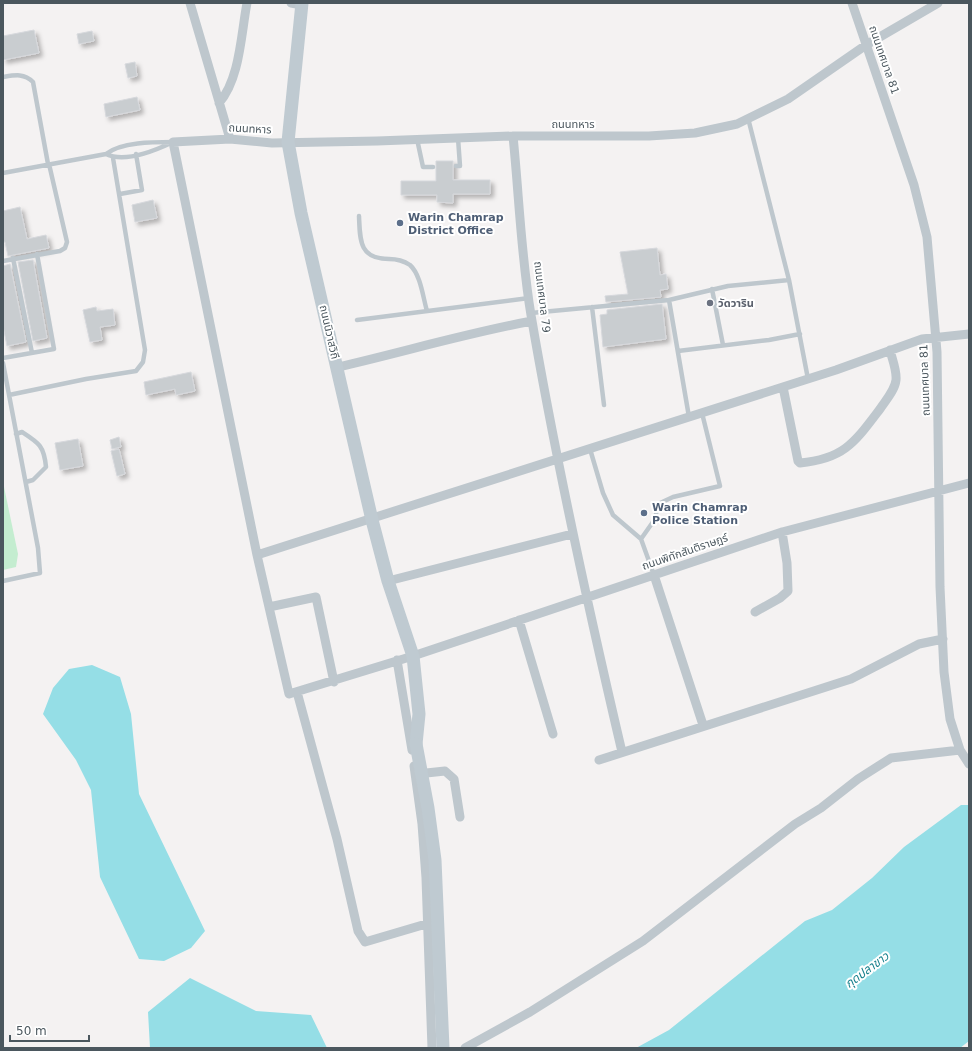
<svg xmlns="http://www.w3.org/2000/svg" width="972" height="1051" font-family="'DejaVu Sans','Noto Sans Thai',sans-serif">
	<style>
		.green { fill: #c4edd0 }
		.water { fill: #95dee6 }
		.building { fill: #c9cdd0; stroke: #d6d8dc; filter: url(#shadow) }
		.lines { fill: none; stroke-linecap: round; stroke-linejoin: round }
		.service { stroke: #bec7cd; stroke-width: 4.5 }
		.minor { stroke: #bec7cd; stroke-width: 9 }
		.secondary { stroke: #bfcad1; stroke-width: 13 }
		.secondary-bridge { stroke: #bfcad1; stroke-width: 13 }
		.service-dot { fill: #5c6f8a; stroke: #fff; stroke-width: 1.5 }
		.worship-dot { fill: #6b7280; stroke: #fff; stroke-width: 1.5 }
		.labels { text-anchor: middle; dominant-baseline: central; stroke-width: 4; stroke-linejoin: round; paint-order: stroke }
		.street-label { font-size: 11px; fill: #4b575e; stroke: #fff }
		.service-label { font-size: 11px; font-weight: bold; fill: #4e5e75; stroke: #fff; text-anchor: start }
		.worship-label { font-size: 11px; font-weight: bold; fill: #5b616d; stroke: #fff; text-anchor: start }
		.water-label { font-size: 12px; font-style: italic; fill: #17818d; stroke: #fff }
	</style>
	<defs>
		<filter id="shadow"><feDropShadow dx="3.5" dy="3.5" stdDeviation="2" flood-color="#0004"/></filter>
	</defs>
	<rect width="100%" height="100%" fill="#f4f2f2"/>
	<path class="green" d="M3 482 18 554 16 567 3 570Z"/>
	<path class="water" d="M92 665 120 677 131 714 139 794 205 931 191 948 164 961 139 959 100 877 91 790 76 760 43 714 53 688 69 669Z
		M961 805H969V1041L960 1048H636L669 1030 805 921 832 910 872 878 904 847Z
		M190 978 256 1011 311 1015 327 1048H150L148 1012Z"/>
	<path class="building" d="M34 30 39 53 3 60V36Z
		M92 31 94 41 79 44 77 34Z
		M135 62 137 76 128 78 125 64Z
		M137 97 140 110 106 117 104 104Z
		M436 161H453V180H490V194H453V203L437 202V195H401V181H436Z
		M153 200 157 218 135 222 132 205Z
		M20 207 27 239 46 235 49 248 8 256 5 242H3V211Z
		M657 248 660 275 666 274 668 289 660 290 661 297 606 302 605 296 628 294 620 252Z
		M33 260 47 338 33 341 18 262Z
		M10 264 26 342 7 346 3 326V266Z
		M662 304 666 339 603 347 600 315 607 314V310Z
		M96 307 97 311 113 309 115 325 100 327 102 340 90 342 83 310Z
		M191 372 195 391 176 395 175 389 146 395 144 382Z
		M119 437 121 447 112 449 110 440Z
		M78 439 83 466 60 470 55 443Z
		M119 449 125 474 117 476 111 451Z"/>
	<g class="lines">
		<path class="service" d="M3 77C15 75 24 73 33 82L48 164
			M417 139 423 167H433
			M106 154C124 163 154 151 171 143
			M456 166H460L458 138
			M3 173 106 154C121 142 153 142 173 142
			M120 194 142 190 136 154
			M359 216C360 240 359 259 389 259 396 259 404 261 410 265 421 275 423 298 427 311
			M13 258 32 353
			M3 261 60 251 65 248 67 242 49 164
			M789 280 808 379
			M712 289 723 345
			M669 300 728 286 789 280 748 118
			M592 307 604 405
			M531 313 669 300 689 417
			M357 320 529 298
			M678 351 769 340 800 334
			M3 358 54 349 37 254
			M3 363 38 548 40 573 3 581
			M9 395 86 379 136 371 143 362 145 350 113 158
			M16 434 22 432C39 443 44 446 46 467L33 480 26 482
			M590 449 603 493 613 515 641 539 654 575
			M641 539 655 519 658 504 673 497 720 486 702 413"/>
		<path class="minor" d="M190 3 230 139
			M291 3 302 5
			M852 3 914 185 927 237 937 352 940 587 944 672 950 719 960 750 969 764
			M938 3 866 45 788 99 737 124 695 133 649 136H513L377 141 272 143 230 139 173 142 257 555 289 694 413 656 782 532 969 483
			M219 103C240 79 241 34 247 3
			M513 136C519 195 521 256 531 315 556 462 588 607 622 752
			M338 367C403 352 467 333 532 321
			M783 387 798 461 800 463C844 459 855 442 880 409 886 400 895 390 896 380 897 370 892 359 890 350
			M257 555 836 370 922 339 969 334
			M654 575 703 725
			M388 581 572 534
			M269 607 316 597 334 682
			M755 612 780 598 788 591 787 563 782 532
			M519 620 553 734
			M397 660 412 750
			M297 692 337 839 358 931 365 942 426 924
			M599 760 851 679 919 644 943 639
			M414 766 422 824 426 878 432 1048
			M417 774 445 771 454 779 460 817
			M465 1048 530 1012 643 941 795 824 821 808 858 779 891 758 960 750"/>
		<path class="secondary" d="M302 3 288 142 301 213 372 520 388 581 413 656 419 714 416 744"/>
		<path class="secondary-bridge" d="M416 744 428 808 435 860 443 1048"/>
	</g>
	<g class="service-dot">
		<circle cx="400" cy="223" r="4"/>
		<circle cx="644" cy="513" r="4"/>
	</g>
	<circle class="worship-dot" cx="710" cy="303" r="4"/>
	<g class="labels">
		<g class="street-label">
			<text transform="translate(884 60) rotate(71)">ถนนเทศบาล 81</text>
			<text x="573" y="124">ถนนทหาร</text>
			<text transform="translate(250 129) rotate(3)">ถนนทหาร</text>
			<text transform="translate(542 297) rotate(83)">ถนนเทศบาล 79</text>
			<text transform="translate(329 332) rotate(77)">ถนนนิวาสวิถี</text>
			<text transform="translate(925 380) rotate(-92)">ถนนเทศบาล 81</text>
			<text transform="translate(685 552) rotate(-19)">ถนนพิทักสันติราษฎร์</text>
		</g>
		<g class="service-label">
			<text x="408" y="217">Warin Chamrap<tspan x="408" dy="13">District Office</tspan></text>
			<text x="652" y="507">Warin Chamrap<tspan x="652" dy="13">Police Station</tspan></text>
		</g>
		<g class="worship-label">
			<text x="718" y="303">วัดวาริน</text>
		</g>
		<g class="water-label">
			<text transform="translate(867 970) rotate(-37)">กุดปลาขาว</text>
		</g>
	</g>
	<rect width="972" height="1051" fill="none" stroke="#4b575e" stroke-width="8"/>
	<path d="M10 1035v6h79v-6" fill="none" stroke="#4b575e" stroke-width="2"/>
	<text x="16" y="1035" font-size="12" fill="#4b575e" stroke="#ffffff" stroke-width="3" paint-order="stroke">50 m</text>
</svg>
